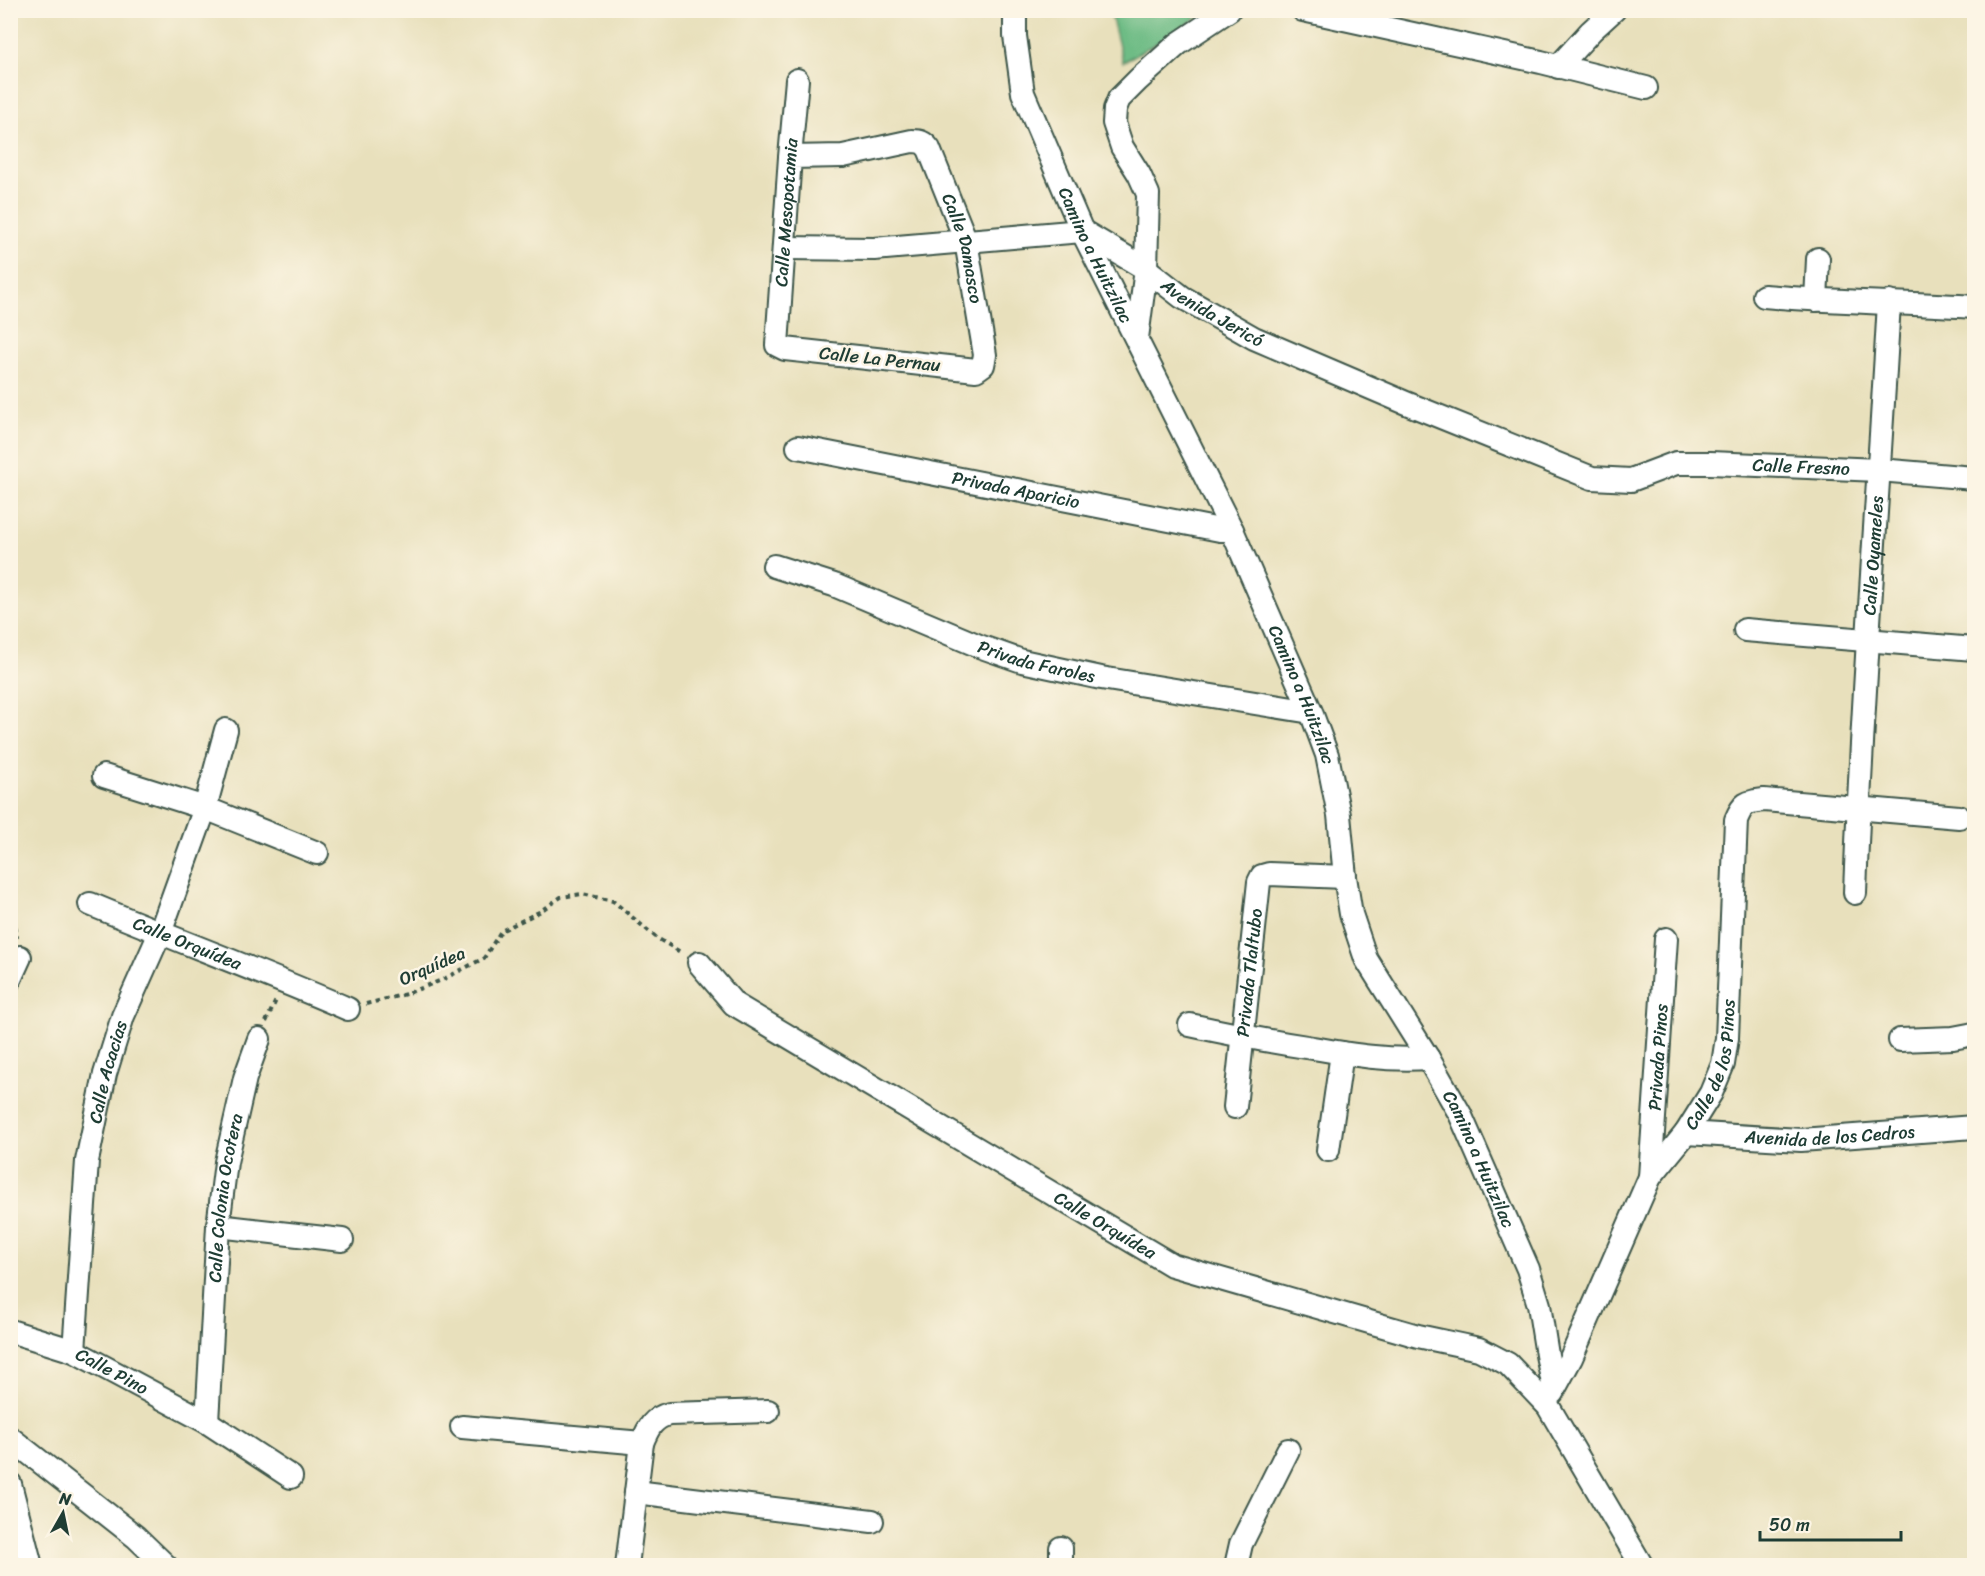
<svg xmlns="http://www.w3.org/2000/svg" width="1985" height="1576" viewBox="0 0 1985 1576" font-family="Sriracha,sans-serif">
<rect width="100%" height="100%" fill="#fcf5e5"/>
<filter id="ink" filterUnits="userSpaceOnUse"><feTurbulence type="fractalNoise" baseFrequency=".0167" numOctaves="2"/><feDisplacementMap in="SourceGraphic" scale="12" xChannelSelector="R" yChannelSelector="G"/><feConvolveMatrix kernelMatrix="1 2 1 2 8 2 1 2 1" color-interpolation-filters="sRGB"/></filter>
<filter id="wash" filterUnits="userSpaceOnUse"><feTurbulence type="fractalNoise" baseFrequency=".008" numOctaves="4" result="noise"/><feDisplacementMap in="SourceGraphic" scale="24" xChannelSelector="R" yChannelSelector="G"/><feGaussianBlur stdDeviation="1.35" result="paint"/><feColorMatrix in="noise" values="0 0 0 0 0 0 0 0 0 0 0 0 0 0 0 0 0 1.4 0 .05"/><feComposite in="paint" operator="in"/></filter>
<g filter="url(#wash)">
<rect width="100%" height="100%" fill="#e8e0bc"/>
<polygon fill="#6ebc85" stroke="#467c5c" stroke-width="1.5" points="1110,11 1206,11 1179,30 1123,62"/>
</g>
<g filter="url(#ink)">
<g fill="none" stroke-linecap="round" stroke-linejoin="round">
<defs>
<g id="minor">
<path id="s1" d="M 1015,10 L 1015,36 L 1023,93 L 1082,231 L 1232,530 L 1311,712 L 1327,755 L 1339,815 L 1345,877 L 1351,914 L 1366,959 L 1428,1058 L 1460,1114 L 1528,1269 L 1539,1305 L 1547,1355 L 1554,1388"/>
<polyline points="1303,10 1541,62 1646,88"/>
<polyline points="1558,67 1591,31 1614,10"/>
<path id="s2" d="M 790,157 L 843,156 L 912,141 C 920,141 924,142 929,149 L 966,241 L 985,355 L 983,365 L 976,370 L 785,349 L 777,345 L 790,157 L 797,80"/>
<path id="s3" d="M 784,248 L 874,249 L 1082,231 L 1146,269 L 1182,297 L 1254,338 L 1406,403 L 1592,478 L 1631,480 L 1676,463 L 1710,463 L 1879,470 L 1974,478"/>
<path d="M 1764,296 C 1834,302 1904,303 1974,307"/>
<polyline points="1816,300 1818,259"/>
<polyline points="1137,338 1146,269 1148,194 1139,174 1122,147 1114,123 1115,109 1119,99 1138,80 1178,44 1229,10"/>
<path id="s4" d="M 798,447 L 1220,530 L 1232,530"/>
<path id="s5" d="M 774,566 L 834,585 L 979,646 L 1022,661 L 1101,678 L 1311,712"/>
<polyline points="1745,630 1974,649"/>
<polyline points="104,776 205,808 317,853"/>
<path id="s6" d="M 1855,893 C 1862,696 1878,499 1889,302"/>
<path id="s7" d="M 90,904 C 176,940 263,972 348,1009"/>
<path id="s8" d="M 699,963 L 734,1004 L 1172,1265 L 1418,1336 L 1479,1349 L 1508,1364 L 1548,1406 L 1642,1566"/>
<polyline points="10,979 20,957"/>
<path d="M 1190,1025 C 1231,1034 1272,1042 1313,1048 C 1353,1055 1388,1061 1428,1058"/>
<polyline points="1900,1040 1953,1038 1974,1034"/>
<path id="s9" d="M 1235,1107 L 1259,882 L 1262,876 L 1269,874 L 1345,877"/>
<path id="s10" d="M 1686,1133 L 1801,1140 L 1974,1127"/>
<polyline points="1328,1150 1342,1053"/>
<path id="s11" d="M 1650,1177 L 1666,939"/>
<polyline points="218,1226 342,1240"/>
<path id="s12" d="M 10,1331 L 74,1351 L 207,1422 L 291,1477"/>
<path id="s13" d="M 74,1351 L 87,1161 L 105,1074 L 123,1016 L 160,933 L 205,808 L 226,730"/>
<path id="s14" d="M 1552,1393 L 1571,1358 L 1650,1177 L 1686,1133 L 1711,1093 L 1723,1064 L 1727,1038 L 1736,820 C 1743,803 1746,802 1764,800 L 1959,817"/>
<path id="s15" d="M 207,1422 L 218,1226 L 226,1162 L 245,1078 L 259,1039"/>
<polyline points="462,1427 642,1443"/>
<polyline points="10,1438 136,1537 166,1566"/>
<polyline points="10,1484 31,1566"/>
<polyline points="636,1492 872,1521"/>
<path d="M 627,1566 L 642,1443 C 648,1428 653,1418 669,1414 L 768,1411"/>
<polyline points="1061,1566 1061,1548"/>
<polyline points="1236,1566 1241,1544 1288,1450"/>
</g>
</defs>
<use href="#minor" stroke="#3d5548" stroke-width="26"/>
<g stroke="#3d5548" stroke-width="4" stroke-dasharray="4.5 4.5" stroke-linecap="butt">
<polyline points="10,882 17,938"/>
<polyline points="366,1004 406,994 442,980 484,958 501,931 539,912 561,897 582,894 613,901 657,938 682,953"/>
<polyline points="266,1022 277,998"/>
</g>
<use href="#minor" stroke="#fff" stroke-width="22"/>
</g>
</g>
<g text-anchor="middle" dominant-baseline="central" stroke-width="5" stroke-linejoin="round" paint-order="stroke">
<g font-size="18" fill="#1f3d34" stroke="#fcf5e5">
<text stroke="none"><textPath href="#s2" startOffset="711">Calle Mesopotamia</textPath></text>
<text stroke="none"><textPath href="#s2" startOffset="249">Calle Damasco</textPath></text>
<text stroke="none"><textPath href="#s1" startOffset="261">Camino a Huitzilac</textPath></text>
<text stroke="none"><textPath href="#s3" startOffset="453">Avenida Jericó</textPath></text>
<text transform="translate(880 359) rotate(6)">Calle La Pernau</text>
<text stroke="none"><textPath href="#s3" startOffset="1080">Calle Fresno</textPath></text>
<text stroke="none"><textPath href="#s4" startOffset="222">Privada Aparicio</textPath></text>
<text stroke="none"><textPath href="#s6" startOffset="338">Calle Oyameles</textPath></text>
<text stroke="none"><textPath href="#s5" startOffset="280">Privada Faroles</textPath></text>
<text stroke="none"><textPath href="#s1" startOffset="747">Camino a Huitzilac</textPath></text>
<text stroke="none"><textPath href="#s7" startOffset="105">Calle Orquídea</textPath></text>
<text transform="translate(432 966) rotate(-24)">Orquídea</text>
<text stroke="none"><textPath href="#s9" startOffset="135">Privada Tlaltubo</textPath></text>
<text stroke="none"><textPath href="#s11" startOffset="120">Privada Pinos</textPath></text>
<text stroke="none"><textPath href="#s14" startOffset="369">Calle de los Pinos</textPath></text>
<text stroke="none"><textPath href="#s13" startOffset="282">Calle Acacias</textPath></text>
<text stroke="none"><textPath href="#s10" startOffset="144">Avenida de los Cedros</textPath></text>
<text stroke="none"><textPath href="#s1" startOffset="1251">Camino a Huitzilac</textPath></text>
<text stroke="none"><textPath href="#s15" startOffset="225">Calle Colonia Ocotera</textPath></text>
<text stroke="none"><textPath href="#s8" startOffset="486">Calle Orquídea</textPath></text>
<text stroke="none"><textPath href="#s12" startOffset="110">Calle Pino</textPath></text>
</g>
</g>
<rect width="1985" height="1576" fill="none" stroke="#fcf5e5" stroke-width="36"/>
<g transform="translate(63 1513) rotate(9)" stroke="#fcf5e5" stroke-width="4.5" paint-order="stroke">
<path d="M0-4.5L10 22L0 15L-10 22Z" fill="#1f3d34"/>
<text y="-9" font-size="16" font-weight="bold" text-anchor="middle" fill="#1f3d34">N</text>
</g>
<path d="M1760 1531v9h141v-9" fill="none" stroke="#1f3d34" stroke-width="3"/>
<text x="1769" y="1531" font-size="18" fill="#1f3d34" stroke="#fcf5e5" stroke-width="4.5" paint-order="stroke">50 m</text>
</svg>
